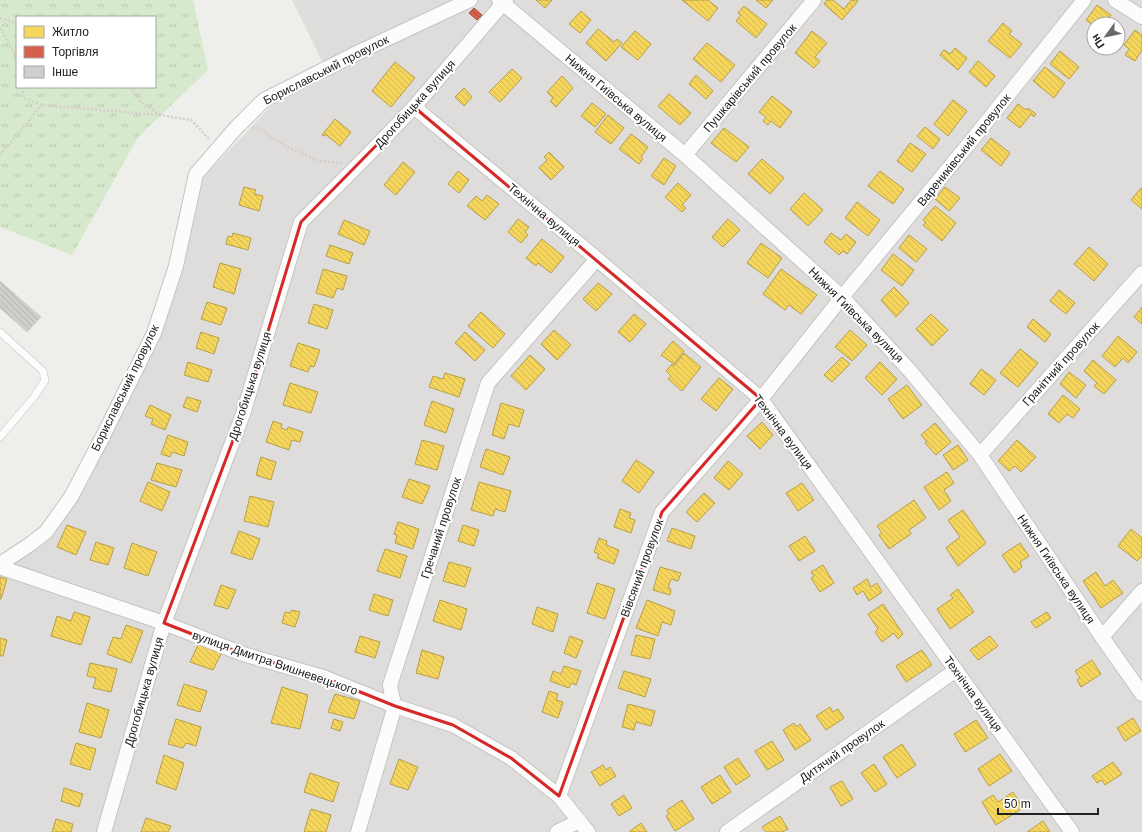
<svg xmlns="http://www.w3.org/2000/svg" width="1142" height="832" viewBox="0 0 1142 832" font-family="Arial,sans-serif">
<defs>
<pattern id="grass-tufts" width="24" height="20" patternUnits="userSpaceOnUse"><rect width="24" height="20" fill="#d7e9cc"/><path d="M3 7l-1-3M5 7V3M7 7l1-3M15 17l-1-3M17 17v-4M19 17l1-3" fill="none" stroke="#b8c8af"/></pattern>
<pattern id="homes-back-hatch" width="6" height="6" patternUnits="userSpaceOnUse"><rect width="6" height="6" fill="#f6d55c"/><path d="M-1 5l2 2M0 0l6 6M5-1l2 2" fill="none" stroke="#d3b750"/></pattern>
<pattern id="shops-back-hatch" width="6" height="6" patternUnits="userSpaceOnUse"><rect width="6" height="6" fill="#d6604d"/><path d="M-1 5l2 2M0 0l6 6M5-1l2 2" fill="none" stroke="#ad4f40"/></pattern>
<pattern id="building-back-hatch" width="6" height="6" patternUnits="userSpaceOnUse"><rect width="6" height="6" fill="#cfcecb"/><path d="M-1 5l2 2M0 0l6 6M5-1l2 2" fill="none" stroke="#b1b1ae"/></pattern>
</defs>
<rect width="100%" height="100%" fill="#eeeeea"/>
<path fill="#dedddb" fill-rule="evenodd" d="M 292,0 L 1142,0 L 1142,832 L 0,832 L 0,569 L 12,565 L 43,543 L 119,418 L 183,269 L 203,178 L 273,104 L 330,77 ZM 1094,24 L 1118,24 L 1118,48 L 1094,48 Z"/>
<path fill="url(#grass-tufts)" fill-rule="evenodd" d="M 0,0 L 193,0 L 208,70 L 138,137 L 72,255 L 0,227 ZM 17,17 L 155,17 L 155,87 L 17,87 Z"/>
<g fill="url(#homes-back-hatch)" stroke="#b69f4a">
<polygon points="536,0 552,0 545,8"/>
<polygon points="682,0 708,0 718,8 708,21"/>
<polygon points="756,0 773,0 766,8"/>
<polygon points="827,0 833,0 844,9 851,0 856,0 858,1 842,20 824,4"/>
<polygon points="1097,5 1111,15 1105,24 1094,24 1094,26 1086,20"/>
<polygon points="744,6 767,24 756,38 736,21 741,15 738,13"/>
<polygon points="581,11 591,20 580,33 569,24"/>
<polygon points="1003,23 1012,31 1009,34 1022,44 1010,58 988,41"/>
<polygon points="598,29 614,42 617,39 622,43 606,61 586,43"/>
<polygon points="1135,30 1142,35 1142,50 1135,61 1125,55 1129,49 1124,45"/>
<polygon points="635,31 651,44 638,60 621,47"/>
<polygon points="812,31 827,43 815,57 820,61 814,68 795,53"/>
<polygon points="707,43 735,65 721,82 693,59"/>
<polygon points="955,48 967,58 958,70 940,55 944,50 950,54"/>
<polygon points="1060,51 1079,67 1069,79 1050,64"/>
<polygon points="978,61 995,76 986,87 969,72"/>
<polygon points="395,62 415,78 391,107 372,91"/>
<polygon points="1045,67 1065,83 1054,98 1033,81"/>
<polygon points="512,69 522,78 500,102 489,92"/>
<polygon points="696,75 713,91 706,99 689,84"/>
<polygon points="562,76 573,88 556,107 550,101 553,98 547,92"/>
<polygon points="464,88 472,97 464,106 455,97"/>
<polygon points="669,94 691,113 680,125 658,106"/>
<polygon points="772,96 792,112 780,128 771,121 768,125 763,121 766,117 759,112"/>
<polygon points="953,100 967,111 948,136 934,124"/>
<polygon points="592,103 606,114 595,127 581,116"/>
<polygon points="1018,104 1026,110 1028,108 1036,114 1034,117 1031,114 1020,128 1007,118"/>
<polygon points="608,115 624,128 611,144 595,132"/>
<polygon points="335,119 351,132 340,146 325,134 324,136 322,135"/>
<polygon points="925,127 940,139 933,149 917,136"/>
<polygon points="724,128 749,147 736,162 711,143"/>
<polygon points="631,134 648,147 641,157 643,159 639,164 619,149"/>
<polygon points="991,138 1010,153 1001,166 981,150"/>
<polygon points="910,143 926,154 912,172 897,161"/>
<polygon points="549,152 564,167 551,180 539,168 547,160 544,157"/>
<polygon points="664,158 676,166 664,185 651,176"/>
<polygon points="762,159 784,178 770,194 748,174"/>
<polygon points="403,162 415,172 396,195 384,185"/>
<polygon points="458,171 469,180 459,193 448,184"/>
<polygon points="880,171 904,189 893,204 868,186"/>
<polygon points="678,183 691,195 682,205 686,208 682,212 665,197"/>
<polygon points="244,187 256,190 254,194 263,196 259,211 239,205"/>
<polygon points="945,187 960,198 949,211 935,199"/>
<polygon points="1141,188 1142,188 1142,209 1131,200"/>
<polygon points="804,193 823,210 808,226 790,209"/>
<polygon points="487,195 499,204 485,220 467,206 476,196 482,201"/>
<polygon points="857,202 880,220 868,236 845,218"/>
<polygon points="935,206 956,223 942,241 923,225 926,222 923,220"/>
<polygon points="518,219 529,227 525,232 528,235 521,243 508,232"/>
<polygon points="728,219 740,230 723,247 712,237"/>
<polygon points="344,220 370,231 364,245 338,234"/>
<polygon points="233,233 251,238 248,250 226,244 228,236 232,237"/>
<polygon points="831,233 841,240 846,234 856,242 847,254 843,251 839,255 824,242"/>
<polygon points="909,235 927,249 916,262 899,248"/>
<polygon points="542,239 564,257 551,273 538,263 536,266 526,258"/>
<polygon points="761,243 782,258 768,278 747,263"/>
<polygon points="330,245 353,253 349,264 326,256"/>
<polygon points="1089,247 1108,264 1094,281 1074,264"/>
<polygon points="893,254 914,270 902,286 881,270"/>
<polygon points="220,263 241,269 234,294 213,287"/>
<polygon points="323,269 347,276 343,290 337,288 333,298 316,293"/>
<polygon points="781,269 817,295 801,314 789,305 785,310 763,294"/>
<polygon points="598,283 612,294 596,311 583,299"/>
<polygon points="894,287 909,303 896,317 881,300"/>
<polygon points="1059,290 1075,303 1066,314 1050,301"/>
<polygon points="207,302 227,308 221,325 201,319"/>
<polygon points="314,304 333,310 327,329 308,323"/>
<polygon points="1142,307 1142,324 1134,317"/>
<polygon points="481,312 505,334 493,348 468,326"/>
<polygon points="634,314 646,324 630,342 618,332"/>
<polygon points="931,314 948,330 932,346 916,329"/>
<polygon points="1033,319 1051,334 1045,342 1027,327"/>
<polygon points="554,330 571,345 557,360 541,344"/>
<polygon points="850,330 867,345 852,361 835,347"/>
<polygon points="201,332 219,338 214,354 196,348"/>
<polygon points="465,332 485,350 475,361 455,343"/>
<polygon points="1118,336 1137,352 1128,363 1123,358 1115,367 1102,356"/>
<polygon points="673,341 684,351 674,364 661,355"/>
<polygon points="298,343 320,350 314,367 310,366 308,372 290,366"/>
<polygon points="1020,349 1038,363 1018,387 1000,373"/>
<polygon points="684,353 701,367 682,391 668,379 671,376 666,371 672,364 674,366"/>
<polygon points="530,355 545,369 526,390 511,376"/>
<polygon points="842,357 850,364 832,382 824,375"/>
<polygon points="1093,360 1116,380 1104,394 1094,386 1097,383 1084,371"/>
<polygon points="188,362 212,370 208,382 184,375"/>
<polygon points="880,362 897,379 882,395 865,378"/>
<polygon points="981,369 996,380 984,395 970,384"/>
<polygon points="1069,372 1086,385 1076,398 1060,384"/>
<polygon points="445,373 465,379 459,397 429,387 433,376 443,379"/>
<polygon points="719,378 733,389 716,411 701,399"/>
<polygon points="290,383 318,392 311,413 283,405"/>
<polygon points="907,385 922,405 903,419 888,399"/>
<polygon points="1063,395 1080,409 1073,418 1067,414 1059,423 1048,414"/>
<polygon points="187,397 201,401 197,412 183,407"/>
<polygon points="432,401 454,409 446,433 424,425"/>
<polygon points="501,403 524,410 519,427 509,424 504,439 492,435"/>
<polygon points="150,405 171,415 165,430 151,424 153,419 145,416"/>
<polygon points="273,421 282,424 281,428 287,430 288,427 303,432 300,442 292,440 289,450 266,442"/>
<polygon points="762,422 773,435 760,449 747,436"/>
<polygon points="935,423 951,442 936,455 925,443 927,442 921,435"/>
<polygon points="168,435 188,442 184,456 172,452 170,457 161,454"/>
<polygon points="422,440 444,446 437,470 415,464"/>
<polygon points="1017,440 1036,457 1021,472 1015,466 1009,471 998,461"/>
<polygon points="958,445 968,460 953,470 943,455"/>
<polygon points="486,449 510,457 503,475 480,467"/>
<polygon points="261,457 276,462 271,480 256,475"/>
<polygon points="636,460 654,472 639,493 622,481"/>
<polygon points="728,461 743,474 729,490 714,478"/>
<polygon points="157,463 182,470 176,487 151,480"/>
<polygon points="947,472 954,483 944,490 951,501 939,510 924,487"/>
<polygon points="409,479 430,486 422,504 402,497"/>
<polygon points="148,482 170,492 162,511 140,501"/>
<polygon points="479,482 511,491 505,512 495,509 493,516 471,510"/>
<polygon points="802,483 814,500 798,511 786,493"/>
<polygon points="704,493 715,503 697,522 686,512"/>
<polygon points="250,496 274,502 268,527 244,521"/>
<polygon points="914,500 926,518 909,530 911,534 889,549 879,535 882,533 877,526"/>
<polygon points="620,509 631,513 629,518 635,520 631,533 614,527"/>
<polygon points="963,510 986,543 958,566 946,548 960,537 948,520"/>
<polygon points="398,522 419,529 413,549 395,543 397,535 394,534"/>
<polygon points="67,525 86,532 76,555 57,547"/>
<polygon points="463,525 479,530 474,546 458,541"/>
<polygon points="672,528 695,536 691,549 667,541"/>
<polygon points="1131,529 1142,538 1142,556 1137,561 1118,546"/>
<polygon points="239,531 260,539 252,560 231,553"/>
<polygon points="805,536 815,551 799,561 789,546"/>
<polygon points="599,538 607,541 606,545 619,550 614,564 597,558 599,554 594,552"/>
<polygon points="96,542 114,548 108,565 90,560"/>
<polygon points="132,543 157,552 148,576 124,568"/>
<polygon points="1020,543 1029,556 1020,562 1022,567 1014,573 1002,555"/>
<polygon points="385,549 407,556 400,578 377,571"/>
<polygon points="449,562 471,568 465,587 443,581"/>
<polygon points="823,565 834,583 820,592 811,578 814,576 811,572"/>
<polygon points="660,567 681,573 678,581 671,579 668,588 671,589 670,595 653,590"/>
<polygon points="1096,572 1105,586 1113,580 1123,593 1101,608 1083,581"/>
<polygon points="0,577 7,579 1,599 0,599"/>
<polygon points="867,579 871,587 877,583 882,592 869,601 863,591 857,595 853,588"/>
<polygon points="597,583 615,589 605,619 587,613"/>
<polygon points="221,585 236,590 228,609 214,605"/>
<polygon points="958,589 974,612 950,629 937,609 953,598 950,595"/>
<polygon points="374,594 393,600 388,616 369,610"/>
<polygon points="440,600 467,609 461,630 433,621"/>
<polygon points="647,600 675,611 671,625 662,622 658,636 636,628"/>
<polygon points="883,604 903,634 898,639 894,633 882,642 875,632 878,629 868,614"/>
<polygon points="537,607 558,614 553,632 532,624"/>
<polygon points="292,610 300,612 295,627 282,623 285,612 290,613"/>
<polygon points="74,612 90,617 81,645 51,636 57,616 71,621"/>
<polygon points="1047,612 1051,618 1036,628 1031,622"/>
<polygon points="126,625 143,631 131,663 107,654 113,637 121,639"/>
<polygon points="636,635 655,639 650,659 631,655"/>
<polygon points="360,636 380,642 375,658 355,652"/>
<polygon points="570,636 583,641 576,658 564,653"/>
<polygon points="990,636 998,646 978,660 970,650"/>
<polygon points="0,638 7,640 3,656 0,656"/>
<polygon points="199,643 222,652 213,670 190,662"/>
<polygon points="422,650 444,657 438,679 416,673"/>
<polygon points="922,650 932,665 906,682 896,666"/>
<polygon points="1092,660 1101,674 1081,687 1077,680 1080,678 1075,671"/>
<polygon points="90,663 117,669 111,692 93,688 96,678 87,676"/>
<polygon points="564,666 581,671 576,685 571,683 569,688 550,681 553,671 561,674"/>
<polygon points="624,671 651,679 645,697 618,688"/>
<polygon points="184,684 207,691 200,712 177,705"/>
<polygon points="282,687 308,695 300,729 271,723"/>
<polygon points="549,691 558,694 556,700 563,702 558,718 542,712"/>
<polygon points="335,694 360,701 354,719 328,712"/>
<polygon points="87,703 109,710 101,738 79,732"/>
<polygon points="628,704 655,711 651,726 636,722 634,730 622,727"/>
<polygon points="830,707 833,712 838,709 844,718 826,730 816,716"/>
<polygon points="1133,718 1141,731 1125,741 1117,728"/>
<polygon points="176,719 201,727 196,746 186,743 183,748 168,744"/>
<polygon points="334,719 343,722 340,731 331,728"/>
<polygon points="976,720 988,738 965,752 954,734"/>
<polygon points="794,723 796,727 800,724 811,740 795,750 783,730"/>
<polygon points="772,741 784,760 767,770 755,751"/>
<polygon points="76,743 96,749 90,770 70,764"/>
<polygon points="902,744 916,765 897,778 883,757"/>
<polygon points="1000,754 1012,771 989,786 978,769"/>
<polygon points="164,755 184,763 176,790 156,783"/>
<polygon points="738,758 750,776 736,785 724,767"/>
<polygon points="399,759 418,767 408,790 390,784"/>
<polygon points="1113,762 1122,774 1105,785 1102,780 1097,783 1092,776"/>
<polygon points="874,764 887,784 875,792 861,773"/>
<polygon points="603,765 606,770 610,767 616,776 600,786 591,772"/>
<polygon points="310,773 339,783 333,802 304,792"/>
<polygon points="720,775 731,792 712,804 701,787"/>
<polygon points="842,781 853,799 841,806 830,787"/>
<polygon points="64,788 83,794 79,807 61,801"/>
<polygon points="1013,792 1023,808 996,825 982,802 993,795 998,802"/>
<polygon points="624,795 632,808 619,816 611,804"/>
<polygon points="682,800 694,819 675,831 666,816 669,814 667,810"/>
<polygon points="311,809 331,815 326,832 304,832"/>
<polygon points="780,816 788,829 782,832 766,832 762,827"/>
<polygon points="146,818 171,826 168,832 141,832"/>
<polygon points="56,819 73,824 71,832 52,832"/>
<polygon points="1043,821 1050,832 1027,832"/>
<polygon points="641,823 647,832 630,832 630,831"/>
</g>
<polygon fill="url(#shops-back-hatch)" stroke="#a04d40" points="474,8 482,15 477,20 469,13"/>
<polygon fill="url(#building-back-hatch)" stroke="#d1d0cb" points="0,281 41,317 27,332 0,308"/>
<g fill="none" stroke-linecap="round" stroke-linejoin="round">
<defs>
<polyline id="service" points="0,332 43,371 45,380 34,397 0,437"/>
<g id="minor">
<polyline points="499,0 685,155 842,297 911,372 980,455 1102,637 1142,694"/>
<polyline points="1115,0 1142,17"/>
<polyline points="414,107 597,259 761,399 1072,832"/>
<polyline points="685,155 814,0"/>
<polyline points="980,455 1142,273"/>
<polyline points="0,564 29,545 46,532 71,497 102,438 154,333 176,266 196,174 236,128 264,100 361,51 470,0"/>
<polyline points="0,567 164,623 243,654 323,677 395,706 453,725 511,758 559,796 588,832"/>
<polyline points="1102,637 1142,591"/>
<polyline points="559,796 662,512 761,399 842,297 972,140 1084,0"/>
<polyline points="104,832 164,623 243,414 301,222 368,155 414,107 506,0"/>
<polyline points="358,832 395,706 392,696 390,685 488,383 597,259"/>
<polyline points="557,832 579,821"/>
<polyline points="727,832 956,670"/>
</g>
</defs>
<use href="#service" stroke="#c4c4c2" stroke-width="8"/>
<use href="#minor" stroke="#c4c4c2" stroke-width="16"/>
<g stroke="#d6cdca" stroke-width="2.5" stroke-dasharray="2 2" stroke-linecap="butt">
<polyline points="0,18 17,23"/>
<polyline points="0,28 14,53 17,67"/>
<polyline points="22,87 24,98 42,105 160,115 191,120 208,138 210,138"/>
<polyline points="130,87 142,103 160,115"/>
<polyline points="253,128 259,128 284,145 318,161 342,163"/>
<polyline points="0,155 42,105"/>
</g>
<use href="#service" stroke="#fcfcfc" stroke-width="7"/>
<use href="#minor" stroke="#fcfcfc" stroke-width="14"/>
</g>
<path fill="none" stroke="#d62828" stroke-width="3" stroke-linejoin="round" d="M 414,107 L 761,399 L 662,512 L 559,796 L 511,758 L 453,725 L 395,706 L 323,677 L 243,654 L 164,623 L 243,414 L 301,222 Z"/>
<g text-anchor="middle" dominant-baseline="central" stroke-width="4" stroke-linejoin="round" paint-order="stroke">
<g font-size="12" fill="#212121" stroke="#fff">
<text transform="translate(326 70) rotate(-27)">Бориславський провулок</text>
<text transform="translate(750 78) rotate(-50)">Пушкарівський провулок</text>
<text transform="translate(616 98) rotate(40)">Нижня Гиївська вулиця</text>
<text transform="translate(415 104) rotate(-48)">Дрогобицька вулиця</text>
<text transform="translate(964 150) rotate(-51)">Варениківський провулок</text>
<text transform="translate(544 215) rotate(40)">Технічна вулиця</text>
<text transform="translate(856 315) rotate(45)">Нижня Гиївська вулиця</text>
<text transform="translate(1061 364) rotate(-48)">Гранітний провулок</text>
<text transform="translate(250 386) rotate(-72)">Дрогобицька вулиця</text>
<text transform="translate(125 388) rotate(-64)">Бориславський провулок</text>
<text transform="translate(783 432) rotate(53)">Технічна вулиця</text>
<text transform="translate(441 528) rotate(-72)">Гречаний провулок</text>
<text transform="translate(642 568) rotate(-70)">Вівсяний провулок</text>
<text transform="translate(1056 569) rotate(56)">Нижня Гиївська вулиця</text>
<text transform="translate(275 663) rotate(19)">вулиця Дмитра Вишневецького</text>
<text transform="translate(144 692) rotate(-74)">Дрогобицька вулиця</text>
<text transform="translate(973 694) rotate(54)">Технічна вулиця</text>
<text transform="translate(842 751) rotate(-35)">Дитячий провулок</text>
</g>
</g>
<rect x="16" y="16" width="140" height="72" fill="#ffffff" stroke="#a6a6a6"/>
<rect x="24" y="26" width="20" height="12" fill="#f6d55c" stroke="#a6a6a6"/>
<text x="52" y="36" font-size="12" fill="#212121">Житло</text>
<rect x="24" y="46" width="20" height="12" fill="#d6604d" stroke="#a6a6a6"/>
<text x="52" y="56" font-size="12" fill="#212121">Торгівля</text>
<rect x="24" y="66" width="20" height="12" fill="#cfcecb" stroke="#a6a6a6"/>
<text x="52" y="76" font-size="12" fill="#212121">Інше</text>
<g transform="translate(1106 36) rotate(237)"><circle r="19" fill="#ffffff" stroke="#a6a6a6"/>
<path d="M0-3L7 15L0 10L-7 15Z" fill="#696967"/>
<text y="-6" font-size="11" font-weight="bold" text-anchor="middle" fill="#212121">Пн</text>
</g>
<path d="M998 808v6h100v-6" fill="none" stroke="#212121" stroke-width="2"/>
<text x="1004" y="808" font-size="12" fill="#212121" stroke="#ffffff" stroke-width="3" paint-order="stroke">50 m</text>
</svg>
